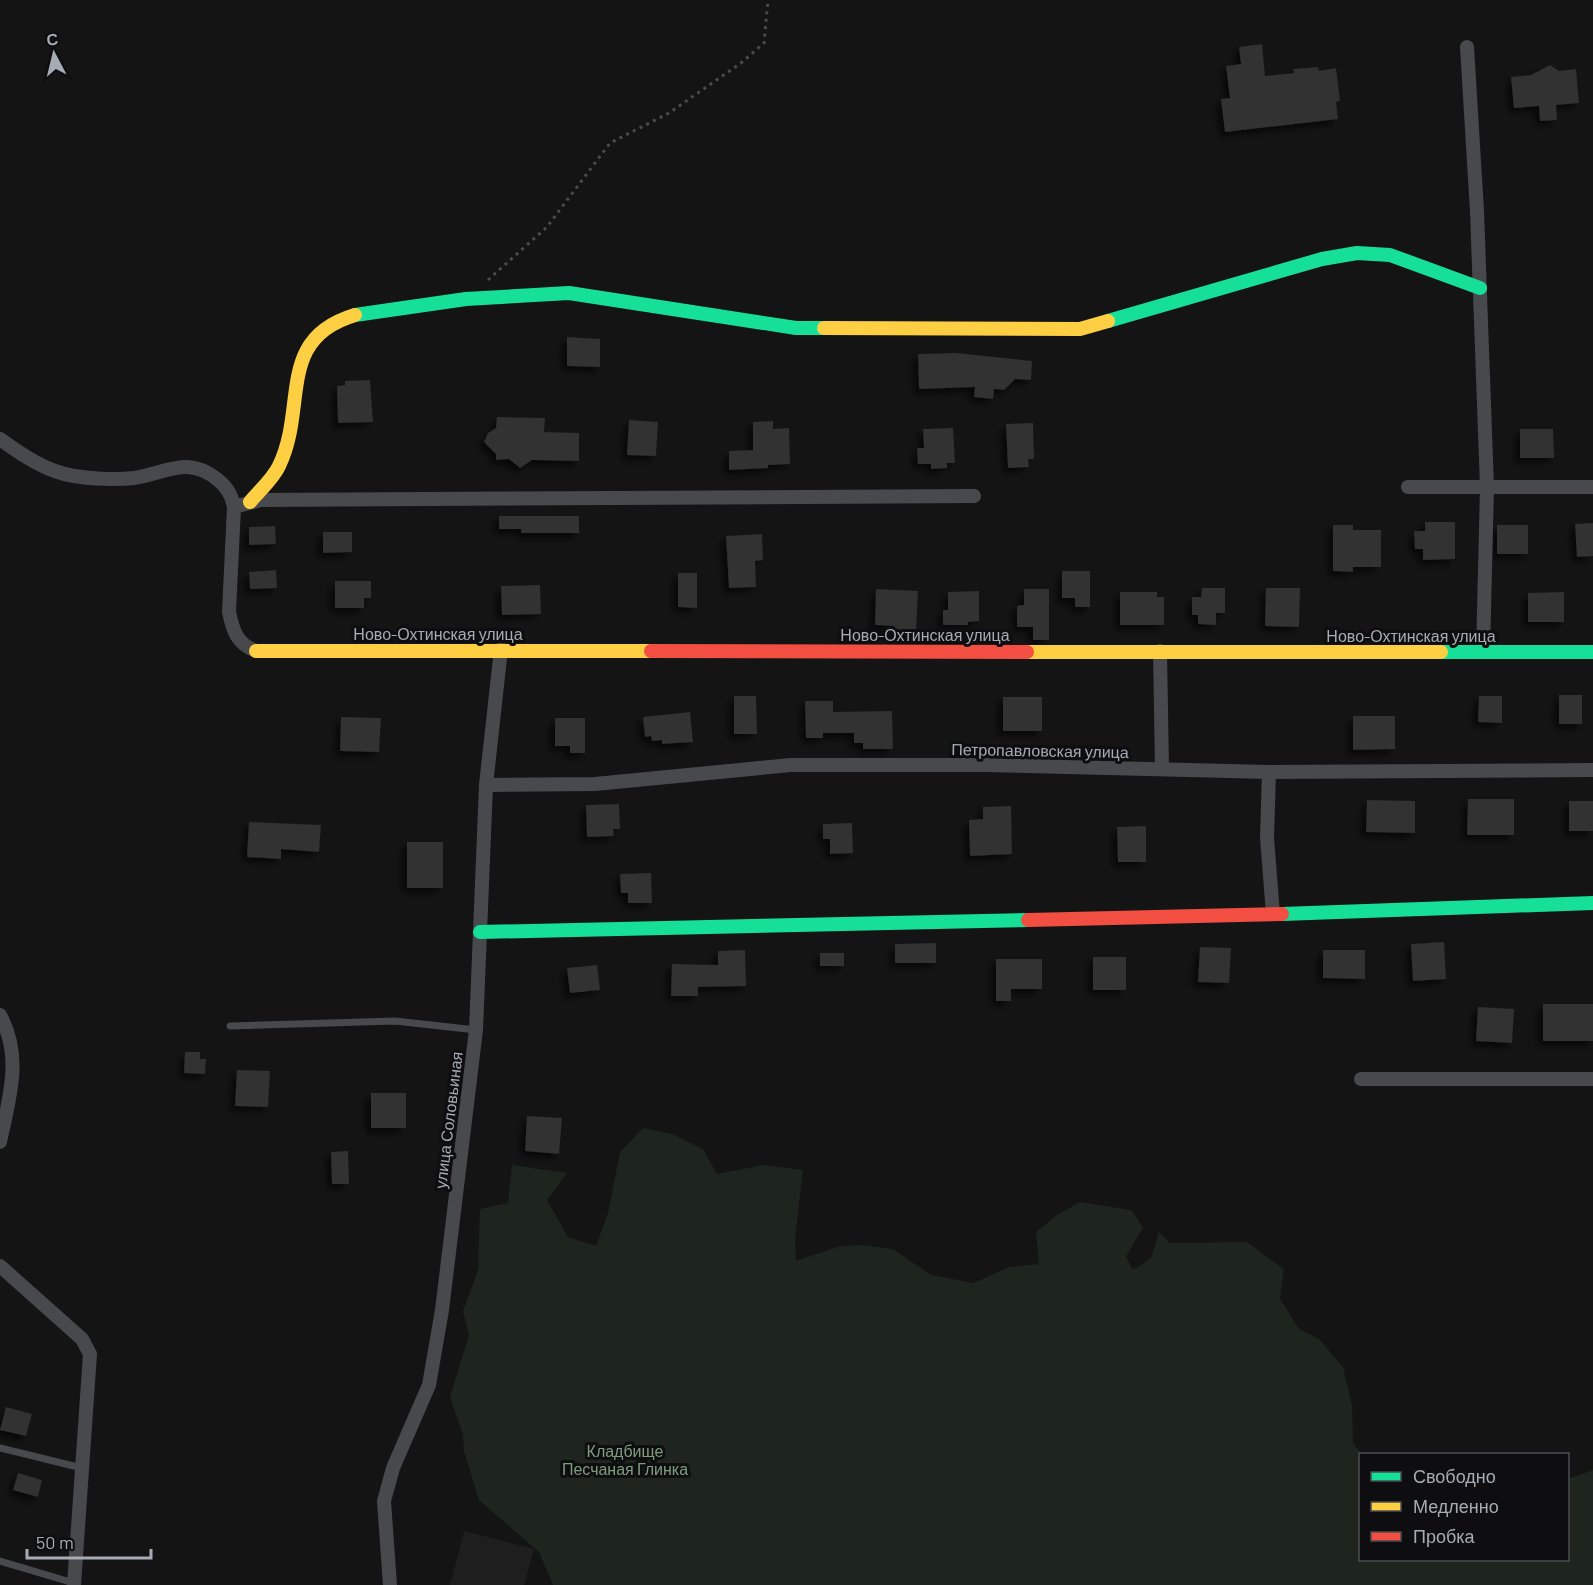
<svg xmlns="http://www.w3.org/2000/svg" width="1593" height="1585" viewBox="0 0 1593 1585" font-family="Barlow,sans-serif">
<defs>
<filter id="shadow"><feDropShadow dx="-5" dy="5" stdDeviation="3" flood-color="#0009"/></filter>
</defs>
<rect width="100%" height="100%" fill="#141414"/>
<polygon fill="#1e1e1f" points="464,1531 534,1549 524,1585 450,1585"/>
<polygon fill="#1e241e" points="643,1128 672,1134 703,1149 717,1174 763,1165 803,1170 795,1239 796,1261 841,1246 861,1245 893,1249 931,1275 974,1283 1009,1267 1039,1264 1036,1232 1057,1215 1080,1202 1131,1210 1143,1227 1126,1257 1133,1270 1151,1258 1159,1232 1170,1243 1247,1242 1284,1269 1280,1299 1299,1329 1319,1339 1343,1367 1352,1406 1353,1443 1362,1454 1360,1560 1568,1560 1568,1479 1593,1470 1593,1585 553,1585 539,1552 479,1500 464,1451 463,1435 450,1397 469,1335 463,1311 478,1271 480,1209 508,1203 512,1165 567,1173 547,1200 568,1237 596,1246 608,1213 620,1152"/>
<g fill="#303031" filter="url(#shadow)">
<polygon points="1262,44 1265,76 1294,73 1293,69 1318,67 1319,71 1336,68 1340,101 1336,102 1338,119 1225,132 1221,99 1230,98 1226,66 1241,64 1239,47"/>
<polygon points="1550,65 1559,71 1576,69 1579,103 1556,105 1557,120 1540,121 1539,106 1514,108 1511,77 1531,75"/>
<polygon points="567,337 600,339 600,367 567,366"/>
<polygon points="957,353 1032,361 1031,380 1015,379 1004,390 994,389 993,399 974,397 975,387 919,389 918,354"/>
<polygon points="370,380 373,422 338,423 337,386 345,385 345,381"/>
<polygon points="497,417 545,418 544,432 579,433 579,461 532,460 520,468 509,459 496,460 496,454 484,442 488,433 496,428"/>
<polygon points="629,420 658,422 656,456 627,455"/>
<polygon points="773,421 773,429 789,428 790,464 768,465 768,468 729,470 729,451 753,450 753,422"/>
<polygon points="1033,423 1034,459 1028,459 1029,467 1008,468 1006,424"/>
<polygon points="953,428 955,463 947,463 947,468 931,469 931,464 918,464 917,448 924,448 923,429"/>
<polygon points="1520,429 1553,429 1554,458 1520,458"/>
<polygon points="499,516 579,516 579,533 521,533 521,529 499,529"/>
<polygon points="1425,522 1455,522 1455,559 1423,560 1423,549 1415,549 1414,531 1425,531"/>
<polygon points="1593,523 1593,556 1577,557 1575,524"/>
<polygon points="1333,525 1353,525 1353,530 1381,530 1381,567 1353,567 1353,572 1333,571"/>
<rect x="1497" y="525" width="31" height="29"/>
<polygon points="275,526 276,544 249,545 249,527"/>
<polygon points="323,532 352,532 352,552 323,553"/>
<polygon points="762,534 763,560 755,561 756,587 729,588 726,536"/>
<polygon points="276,570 277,588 250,589 249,572"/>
<polygon points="1062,571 1090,571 1090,607 1075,607 1075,598 1062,598"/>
<polygon points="678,573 697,573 697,608 678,607"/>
<polygon points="335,581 371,581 371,598 364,598 364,608 335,608"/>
<polygon points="540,585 541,614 502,615 501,586"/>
<polygon points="1202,588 1225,588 1225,613 1216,613 1216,625 1198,624 1198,615 1192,615 1192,597 1201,597"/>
<polygon points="1266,588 1300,588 1299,627 1265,626"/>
<polygon points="876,589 918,591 916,632 893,631 894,626 875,625"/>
<polygon points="1024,589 1049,589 1049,640 1033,640 1033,627 1017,627 1017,606 1024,605"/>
<polygon points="979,591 979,621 968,622 968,625 943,625 943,610 948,610 948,592"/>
<polygon points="1120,592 1157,592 1157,597 1164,597 1164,625 1120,625"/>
<polygon points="1564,592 1564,622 1528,622 1528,593"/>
<rect x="1559" y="695" width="23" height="29"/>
<polygon points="734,696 756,696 757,734 734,734"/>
<polygon points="1479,696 1502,696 1502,723 1478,722"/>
<rect x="1003" y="697" width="39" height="34"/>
<polygon points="805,701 833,701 833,712 892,711 893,749 863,749 863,743 854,743 854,733 823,733 823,738 806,738"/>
<polygon points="690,712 693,742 662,744 662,740 652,741 651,736 645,737 643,717"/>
<polygon points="1353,716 1395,716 1395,749 1353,750"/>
<polygon points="341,717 381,718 379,752 340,751"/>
<polygon points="555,718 585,718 585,753 570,753 570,746 555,746"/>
<polygon points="1468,799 1514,799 1514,835 1467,835"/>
<polygon points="1367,800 1415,801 1415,833 1366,832"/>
<rect x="1569" y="801" width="24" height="30"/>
<polygon points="619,804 620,829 613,829 614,836 587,837 586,805"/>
<polygon points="1011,806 1012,854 970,856 969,820 983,819 983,807"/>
<polygon points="249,822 321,825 319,852 281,849 281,859 247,857"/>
<polygon points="852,823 853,853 830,854 830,839 823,839 823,824"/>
<polygon points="1146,826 1146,862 1118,862 1117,827"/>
<rect x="407" y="842" width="36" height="46"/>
<polygon points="651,873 652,903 628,903 628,893 621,893 620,874"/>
<polygon points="1444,942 1446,979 1413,981 1411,944"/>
<polygon points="936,943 936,963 895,963 895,944"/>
<polygon points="1200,947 1231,948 1229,983 1198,982"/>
<polygon points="745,950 746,986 698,987 698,996 671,996 672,964 718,965 718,951"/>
<polygon points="1323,950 1365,950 1365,979 1323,978"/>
<rect x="820" y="953" width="24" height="13"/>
<rect x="1093" y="957" width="33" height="33"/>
<polygon points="996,959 1042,959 1042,989 1011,989 1011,1001 996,1001"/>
<polygon points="597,965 600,990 570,993 567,968"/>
<rect x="1543" y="1004" width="50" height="37"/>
<polygon points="1478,1007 1514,1009 1512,1043 1476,1041"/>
<polygon points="185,1052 200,1052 200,1059 206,1059 205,1074 184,1073"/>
<polygon points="237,1070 270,1071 268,1107 235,1106"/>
<rect x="371" y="1093" width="35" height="35"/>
<polygon points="527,1116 562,1118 559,1154 525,1151"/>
<polygon points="348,1151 349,1184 332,1184 331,1152"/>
<polygon points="6,1407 32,1414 26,1436 0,1430"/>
<polygon points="18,1473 42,1480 38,1497 13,1490"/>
</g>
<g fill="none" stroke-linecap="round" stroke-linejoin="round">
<polyline stroke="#4a4b4e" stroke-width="3" stroke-dasharray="3 4.5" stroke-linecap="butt" points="488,280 547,227 610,143 669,113 741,63 764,43 768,0"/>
<g stroke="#48494c" stroke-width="7">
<polyline points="230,1026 395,1021 476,1030"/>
<polyline points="0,1448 82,1468"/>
<polyline points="0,1561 74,1583"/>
</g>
<g stroke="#48494c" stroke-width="14">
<polyline points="1467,47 1477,211 1487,487 1483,652"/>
<path d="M 0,439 C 22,455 47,472 74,476 C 92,479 117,480 134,478 C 167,473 188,455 218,480 C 227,487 232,495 234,507 L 229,612 C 233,631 237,644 256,651"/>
<polyline points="1408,487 1593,487"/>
<polyline points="234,507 261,500 974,496"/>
<polyline points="1160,651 1162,768"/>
<polyline points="1269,772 1267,838 1273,914"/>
<polyline points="486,785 595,784 791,765 987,765 1269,772 1593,770"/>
<path d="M 0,1015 C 23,1057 9,1099 0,1142"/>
<polyline points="1361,1079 1593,1079"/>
<polyline points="0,1266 82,1339 90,1354 74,1585"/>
<polyline points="390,1585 384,1501 393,1468 429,1385 442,1310 476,1030 486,785 501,649"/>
</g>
<g stroke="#16e098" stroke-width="14">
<polyline points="355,315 466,299 569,293 796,328 824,328"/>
<polyline points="1108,321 1322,259 1357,253 1390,255 1480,288"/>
<polyline points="1441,652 1593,652"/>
<polyline points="1282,914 1593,903"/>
<polyline points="480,932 1028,920"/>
</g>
<g stroke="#ffcf43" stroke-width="14">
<polyline points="824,328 1080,329 1108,321"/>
<path d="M 250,502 C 259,491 273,479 279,466 C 308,406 275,339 355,315"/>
<polyline points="256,651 651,651"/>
<polyline points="1027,652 1441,652"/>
</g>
<g stroke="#f24e42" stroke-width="14">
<polyline points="651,651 1027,652"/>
<polyline points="1028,920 1282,914"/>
</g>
</g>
<g text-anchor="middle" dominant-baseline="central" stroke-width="6" stroke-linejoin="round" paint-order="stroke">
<g font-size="16" fill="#a6abb4" stroke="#0e0e10">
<text x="438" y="633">Ново-Охтинская улица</text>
<text x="925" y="634">Ново-Охтинская улица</text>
<text x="1411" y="635">Ново-Охтинская улица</text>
<text transform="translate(1040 750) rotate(1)">Петропавловская улица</text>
<text transform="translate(448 1120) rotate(-83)">улица Соловьиная</text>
</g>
<g font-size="16" fill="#7f9d7e" stroke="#0e0e10">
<text x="625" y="1450">Кладбище<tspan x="625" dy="18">Песчаная Глинка</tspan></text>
</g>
</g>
<rect x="1359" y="1453" width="210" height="108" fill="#0e0e10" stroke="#4b4d52" stroke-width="1.5"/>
<rect x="1371" y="1472" width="30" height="9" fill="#16e098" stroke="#4b4d52" stroke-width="1.5"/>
<text x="1413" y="1483" font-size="18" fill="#a6abb4">Свободно</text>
<rect x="1371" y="1502" width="30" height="9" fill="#ffcf43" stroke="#4b4d52" stroke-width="1.5"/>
<text x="1413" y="1513" font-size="18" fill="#a6abb4">Медленно</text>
<rect x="1371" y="1532" width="30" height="9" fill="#f24e42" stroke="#4b4d52" stroke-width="1.5"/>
<text x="1413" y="1543" font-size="18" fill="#a6abb4">Пробка</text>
<g transform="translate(54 54) rotate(353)" stroke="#0e0e10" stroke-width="4.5" paint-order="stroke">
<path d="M0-4.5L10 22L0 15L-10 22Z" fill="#a6abb4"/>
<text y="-9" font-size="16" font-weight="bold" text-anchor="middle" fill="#a6abb4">С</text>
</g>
<path d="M27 1549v9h124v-9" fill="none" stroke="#a6abb4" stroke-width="3"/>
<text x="36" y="1549" font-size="18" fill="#a6abb4" stroke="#0e0e10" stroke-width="4.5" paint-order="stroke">50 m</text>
</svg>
